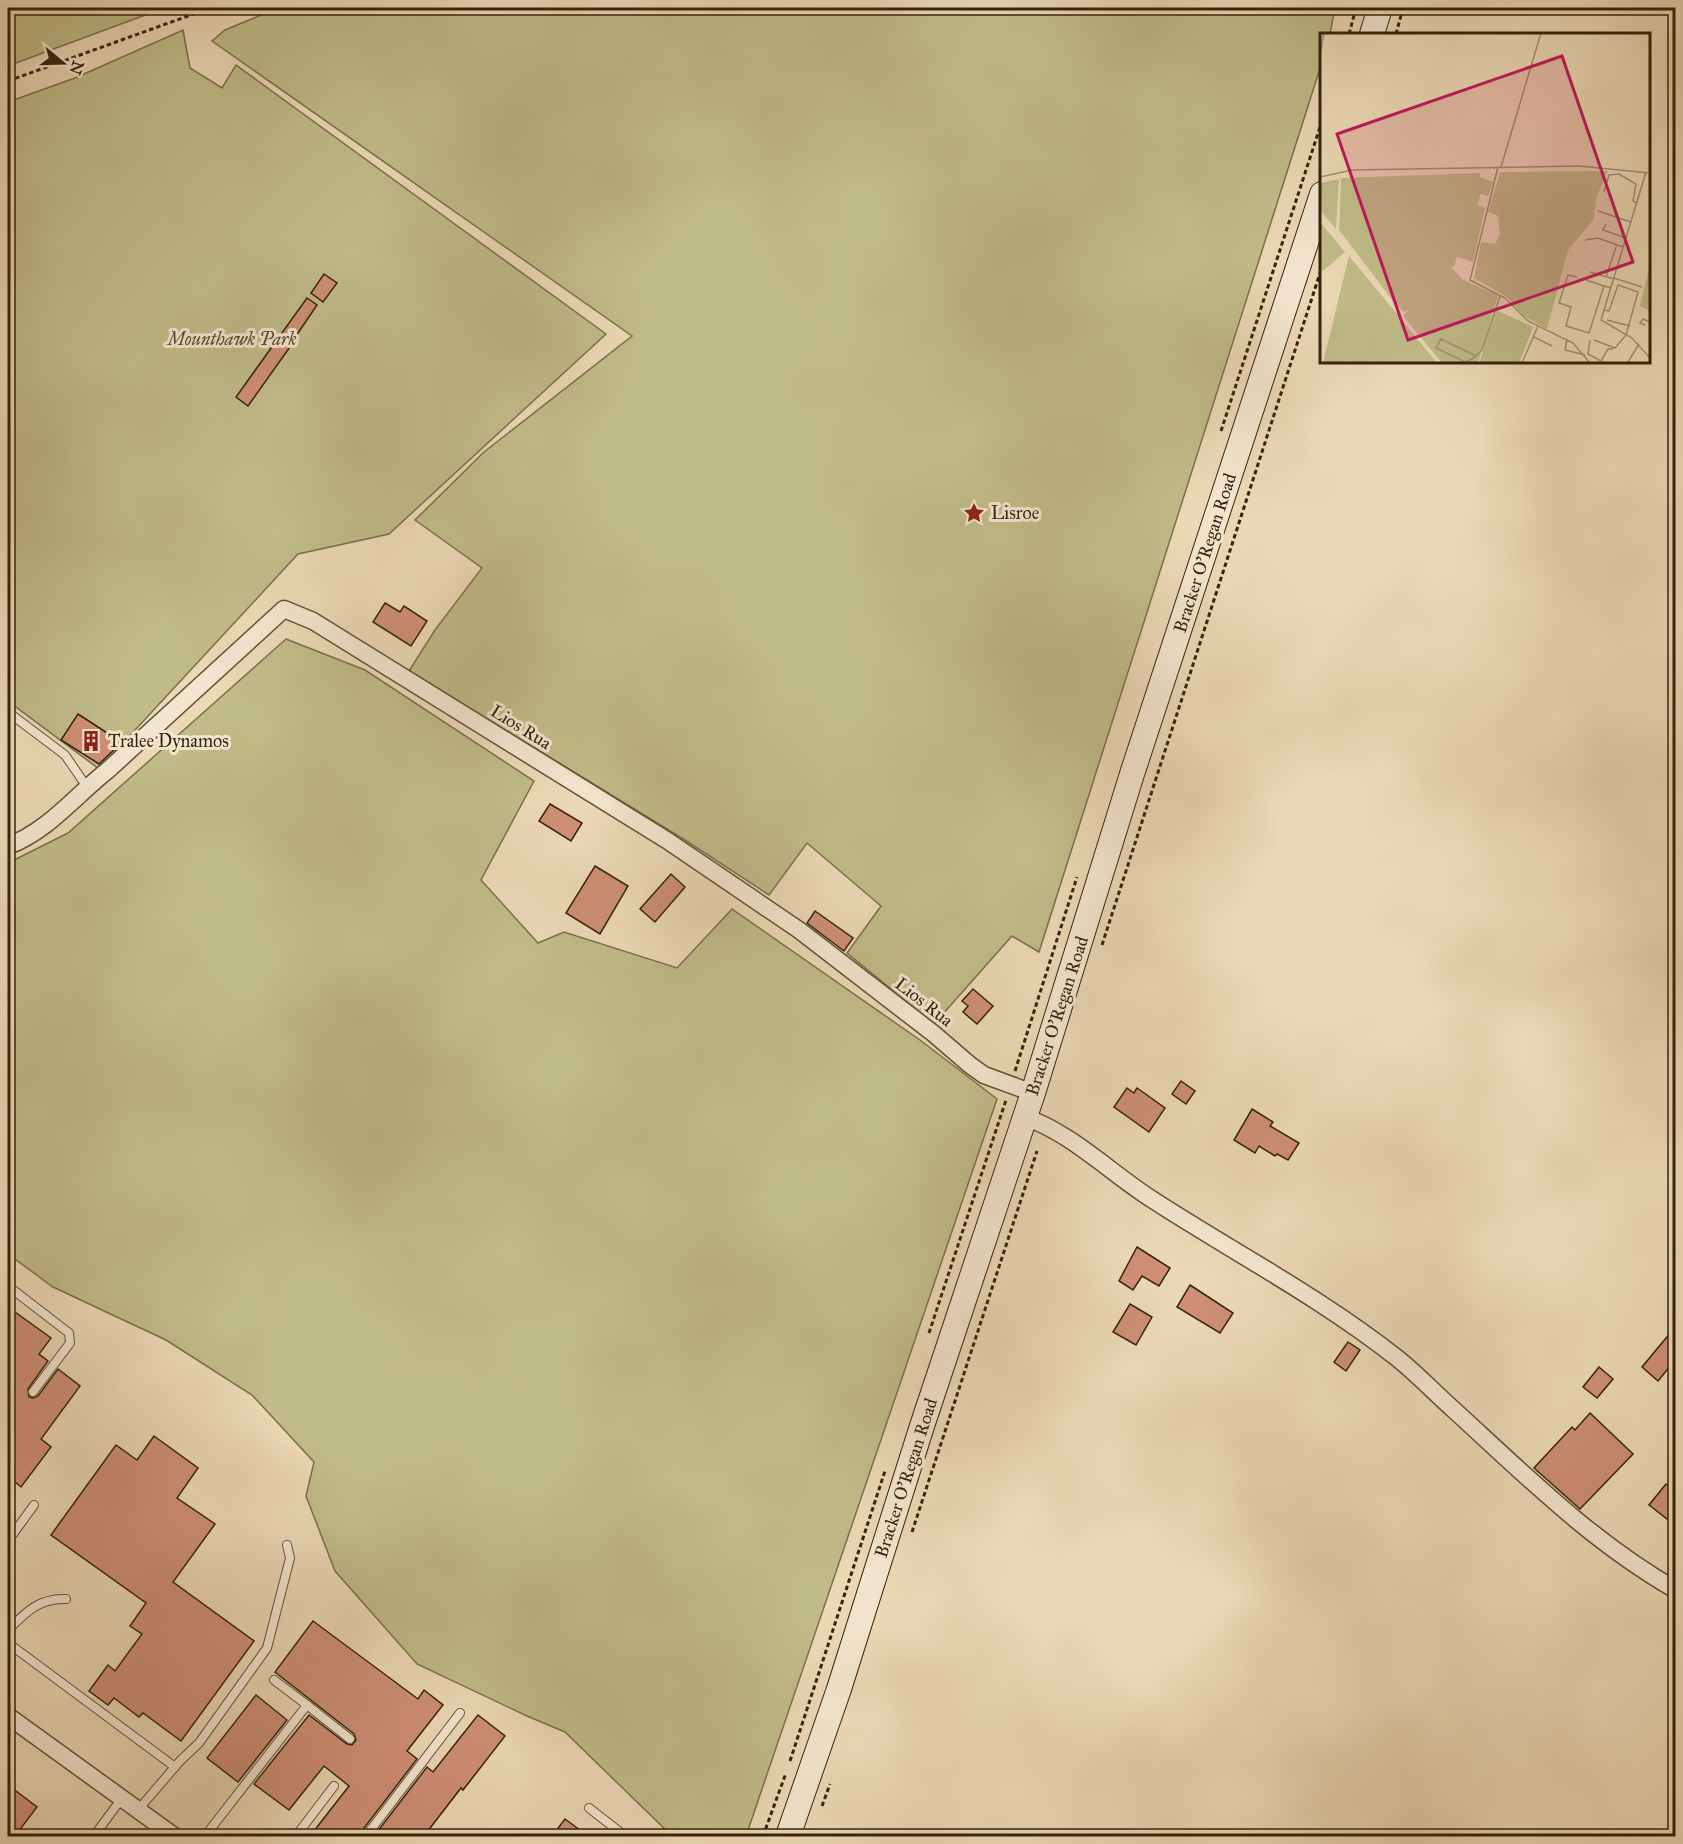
<svg xmlns="http://www.w3.org/2000/svg" width="1683" height="1844" viewBox="0 0 1683 1844" font-family="'IM FELL Great Primer',serif">
<rect width="100%" height="100%" fill="#ecd9b6"/>
<filter id="stains"><feTurbulence type="fractalNoise" baseFrequency=".00333" numOctaves="4"/><feColorMatrix values="0 0 0 0 .2 0 0 0 0 .09 0 0 0 0 .02 0 0 0 .5 -.17"/></filter>
<radialGradient id="worn" r=".72"><stop offset=".6" stop-color="#630" stop-opacity="0"/><stop offset="1" stop-color="#630" stop-opacity=".3"/></radialGradient>
<g fill="#c0bc88" stroke="#7a704a" stroke-width="1.5">
<polygon points="8,8 164,8 8,66"/>
<polygon points="278,8 1335,8 1330,34 1322,34 1321,65 1039,952 1012,936 934,1024 847,953 881,906 807,843 769,895 685,840 409,671 435,630 482,568 415,520 484,452 632,336 212,41 225,30"/>
<polygon points="183,30 190,68 222,88 236,65 606,334 389,534 298,554 99,769 8,701 8,102 75,78"/>
<polygon points="286,639 365,670 534,781 481,880 538,943 564,932 677,968 732,909 920,1040 997,1099 746,1836 672,1836 565,1732 527,1716 417,1664 335,1571 306,1496 314,1462 252,1395 166,1340 53,1287 8,1254 8,863 68,833"/>
</g>
<g fill="#cf8f76" stroke="#34230c" stroke-width="1.5">
<polygon points="324,274 337,283 323,302 311,293"/>
<polygon points="307,298 317,305 296,336 297,337 248,406 236,397"/>
<polygon points="385,603 400,612 404,606 427,621 411,646 373,622"/>
<polygon points="78,714 121,742 116,748 99,764 61,740"/>
<polygon points="550,804 582,823 571,841 539,821"/>
<polygon points="595,866 628,886 600,934 566,913"/>
<polygon points="671,874 685,887 655,922 640,909"/>
<polygon points="815,911 853,938 844,951 807,923"/>
<polygon points="973,989 993,1006 977,1024 963,1012 968,1006 962,1001"/>
<polygon points="1181,1081 1195,1091 1186,1104 1172,1094"/>
<polygon points="1127,1088 1134,1093 1137,1088 1165,1108 1149,1132 1114,1107"/>
<polygon points="1252,1109 1273,1122 1270,1126 1299,1143 1288,1160 1277,1154 1275,1156 1259,1146 1255,1153 1234,1140"/>
<polygon points="1137,1247 1170,1268 1159,1286 1142,1276 1133,1290 1119,1281"/>
<polygon points="1190,1285 1233,1313 1220,1333 1177,1307"/>
<polygon points="1130,1304 1152,1317 1136,1345 1113,1332"/>
<polygon points="8,1307 51,1338 39,1354 48,1361 28,1389 29,1397 33,1398 38,1396 58,1369 80,1386 41,1439 51,1447 21,1487 8,1476"/>
<polygon points="1676,1326 1676,1359 1658,1381 1642,1367"/>
<polygon points="1348,1342 1360,1350 1346,1371 1334,1362"/>
<polygon points="1599,1367 1613,1379 1597,1398 1583,1387"/>
<polygon points="1590,1413 1633,1454 1580,1509 1534,1468 1572,1427 1575,1430"/>
<polygon points="154,1436 198,1468 177,1498 215,1524 173,1582 254,1641 181,1741 143,1713 139,1717 114,1698 108,1705 89,1691 108,1665 115,1671 142,1634 130,1626 146,1603 51,1535 116,1445 137,1460"/>
<polygon points="1666,1484 1676,1491 1676,1526 1649,1505"/>
<polygon points="313,1621 418,1699 424,1690 443,1705 407,1751 417,1759 361,1832 360,1836 310,1836 349,1786 324,1766 289,1810 254,1784 309,1715 347,1744 352,1745 356,1740 354,1734 275,1672"/>
<polygon points="256,1695 287,1720 238,1782 207,1758"/>
<polygon points="478,1715 505,1736 463,1790 461,1788 424,1836 374,1836 427,1767 433,1772"/>
<polygon points="8,1785 37,1807 15,1836 8,1836"/>
<polygon points="565,1819 588,1836 552,1836"/>
</g>
<g fill="none" stroke-linecap="round" stroke-linejoin="round">
<defs>
<g id="service">
<polyline points="8,712 65,755 87,787"/>
<polyline points="8,1286 69,1333 70,1343 33,1392"/>
<polyline points="8,1541 34,1505"/>
<path d="M 8,1630 C 26,1612 39,1598 66,1599"/>
<polyline points="8,1643 175,1767"/>
<polyline points="274,1680 307,1705"/>
<polyline points="589,1808 625,1836"/>
<polyline points="138,1810 180,1761 199,1743 267,1648 290,1558 287,1545"/>
<polyline points="94,1836 122,1798"/>
<polyline points="205,1836 307,1705 350,1739"/>
<polyline points="296,1836 334,1786"/>
<polyline points="366,1836 460,1713"/>
</g>
<g id="minor">
<path d="M 8,846 C 48,831 75,796 108,770 L 284,609 L 313,621 L 668,841 L 799,930 L 934,1034 L 970,1065 L 984,1075 L 1033,1093"/>
<path d="M 1024,1117 C 1069,1131 1113,1175 1153,1200 C 1235,1253 1321,1298 1397,1358 C 1417,1374 1435,1393 1454,1410 C 1525,1475 1592,1542 1676,1590"/>
<polyline points="8,1716 174,1836"/>
</g>
<g id="secondary">
<polyline points="1372,34 1380,8"/>
<polyline points="788,1836 839,1689 922,1426 1033,1093 1132,774 1322,194"/>
</g>
</defs>
<use href="#service" stroke="#625036" stroke-width="10"/>
<use href="#minor" stroke="#625036" stroke-width="19"/>
<use href="#secondary" stroke="#34230c" stroke-width="26"/>
<g stroke="#34230c" stroke-width="3" stroke-dasharray="4.5 3" stroke-linecap="butt">
<polyline points="1349,34 1356,8"/>
<polyline points="1396,34 1403,8"/>
<polyline points="8,81 210,8"/>
<polyline points="1221,431 1322,121"/>
<polyline points="1102,945 1322,267"/>
<polyline points="1015,1071 1077,877"/>
<polyline points="929,1333 1006,1100"/>
<polyline points="912,1532 1037,1151"/>
<polyline points="790,1761 885,1471"/>
<polyline points="822,1806 830,1784"/>
<polyline points="763,1836 786,1773"/>
</g>
<use href="#service" stroke="#f3e6d0" stroke-width="8"/>
<use href="#minor" stroke="#f3e6d0" stroke-width="16"/>
<use href="#secondary" stroke="#f3e6d0" stroke-width="24"/>
</g>
<defs>
<symbol id="sight-bare" viewBox="-9 -9 18 18"><path d="M0-6L1.8-2.2L6-1.7L2.9 1.2L3.7 5.4L0 3.3L-3.7 5.4L-2.9 1.2L-6-1.7L-1.8-2.2Z" fill="#8f2418" stroke="#f3e6d0" stroke-width="2.5" paint-order="stroke"/></symbol>
<symbol id="building-bare" viewBox="-9 -9 18 18"><path d="M-4-6H4V6H1V3H-1V6H-4ZM-2.5-4.3h1.7v1.8h-1.7ZM.8-4.3h1.7v1.8H.8ZM-2.5-1h1.7V.8h-1.7ZM.8-1h1.7V.8H.8Z" fill="#8f2418" stroke="#f3e6d0" stroke-width="2.5" paint-order="stroke"/></symbol>
</defs>
<g fill-rule="evenodd">
<use href="#sight-bare" x="959" y="498" width="30" height="30"/>
<use href="#building-bare" x="76" y="726" width="30" height="30"/>
</g>
<g text-anchor="middle" dominant-baseline="central" stroke-width="6" stroke-linejoin="round" paint-order="stroke">
<g font-size="18" font-style="italic" fill="#57492b" stroke="#f3e6d0">
<text x="232" y="339">Mounthawk Park</text>
</g>
<g font-size="18" fill="#34230c" stroke="#f3e6d0" text-anchor="start">
<text x="991" y="513">Lisroe</text>
<text x="108" y="741">Tralee Dynamos</text>
</g>
<g font-size="18" fill="#34230c" stroke="#f3e6d0">
<text transform="translate(1205 553) rotate(-72)">Bracker O'Regan Road</text>
<text transform="translate(521 727) rotate(32)">Lios Rua</text>
<text transform="translate(924 1002) rotate(38)">Lios Rua</text>
<text transform="translate(1057 1016) rotate(-72)">Bracker O'Regan Road</text>
<text transform="translate(906 1478) rotate(-72)">Bracker O'Regan Road</text>
</g>
</g>
<g transform="translate(1320 33)">
<rect width="330" height="330" fill="#ecd9b6"/>
<path d="M 288,138 L 276,165 L 274,186 L 248,217 L 227,296 L 204,283 L 187,264 L 154,245 L 161,209 L 175,211 L 180,201 L 178,183 L 168,179 L 180,139 ZM 160,140 L 160,144 L 174,149 L 168,163 L 161,161 L 157,172 L 165,175 L 153,229 L 137,224 L 134,234 L 130,233 L 143,247 L 178,262 L 158,330 L 122,330 L 83,283 L 89,276 L 84,279 L 73,268 L 19,197 L 21,145 ZM 19,146 L 16,196 L 0,177 L 0,150 ZM 0,189 L 25,219 L 3,238 L 0,234 ZM 29,223 L 81,286 L 117,330 L 3,330 ZM 330,231 L 330,278 L 320,273 ZM 176,277 L 213,294 L 199,330 L 159,330 Z" fill="#c0bc88"/>
<path fill="none" stroke="#a29072" stroke-width="1.5" d="M 0,21 L 4,0M 178,134 L 150,247 L 185,265 L 208,288 L 253,310 L 270,330M 181,134 L 221,0M 326,139 L 281,287 L 312,305 L 330,325M 0,144 L 32,137 L 259,133 L 330,140M 284,159 L 289,142 L 299,141 L 316,151 L 313,168 L 317,170M 278,178 L 311,189M 286,191 L 283,197 L 306,205M 265,207 L 278,205 L 303,214M 270,239 L 294,246M 257,244 L 248,242 L 239,270 L 251,274 L 246,293 L 269,300 L 284,253 L 291,255M 286,244 L 297,211M 294,245 L 322,254M 266,247 L 284,253M 287,287 L 310,293M 325,292 L 320,290 L 323,286 L 330,289M 214,304 L 232,313M 247,306 L 245,317 L 265,322M 270,307 L 268,321 L 281,328 L 288,316 L 293,316M 274,307 L 295,315 L 306,302 L 318,259 L 298,252 L 289,278 L 284,277M 154,322 L 121,306 L 116,315 L 145,329 L 152,326 L 162,317 L 180,263M 308,329 L 319,311M 202,330 L 218,293"/>
<path fill="#c2185b" fill-opacity="0.15" stroke="#c2185b" stroke-width="3" d="M 242,23 L 313,229 L 88,307 L 17,101 Z"/>
<rect width="330" height="330" fill="none" stroke="#34230c" stroke-width="3"/>
</g>
<rect width="1683" height="1844" fill="none" stroke="#ecd9b6" stroke-width="30"/>
<rect x="9" y="9" width="1665" height="1826" fill="none" stroke="#34230c" stroke-width="3"/>
<rect x="15" y="15" width="1653" height="1814" fill="none" stroke="#34230c" stroke-width="1.5"/>
<g transform="translate(63 63) rotate(109)" stroke="#f3e6d0" stroke-width="4.5" paint-order="stroke">
<path d="M0-4.5L10 22L0 15L-10 22Z" fill="#34230c"/>
<text y="-9" font-size="16" font-weight="bold" text-anchor="middle" fill="#34230c">N</text>
</g>
<rect width="100%" height="100%" filter="url(#stains)"/>
<rect width="100%" height="100%" fill="url(#worn)"/>
</svg>
